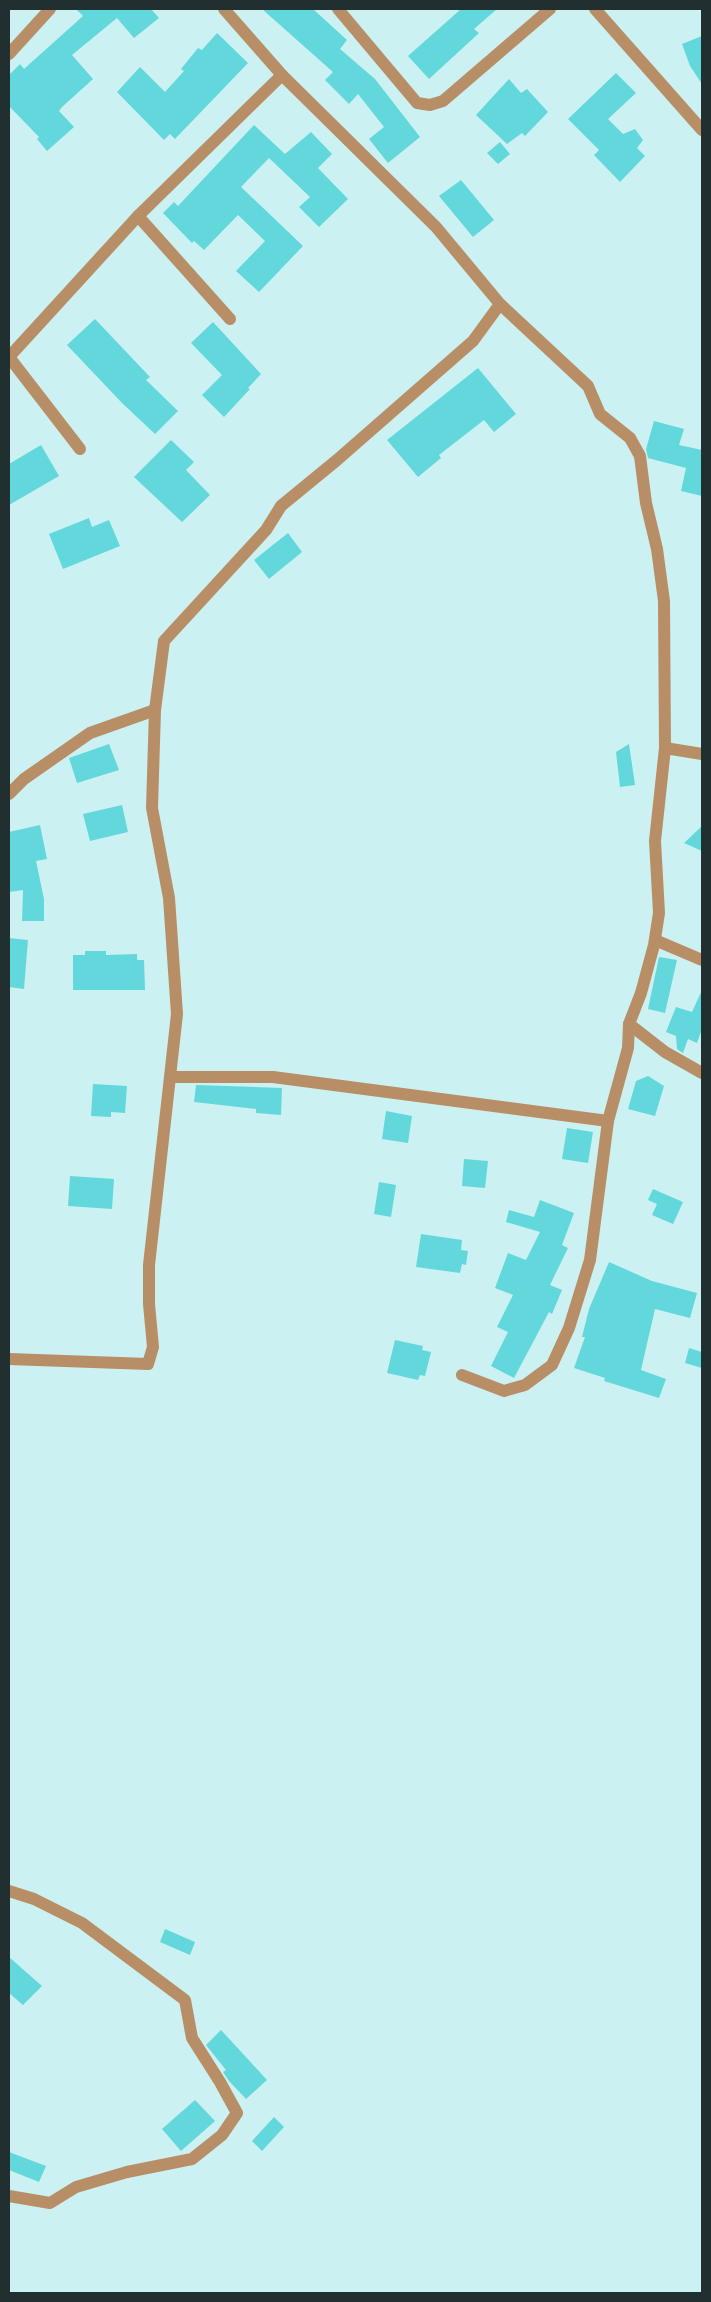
<svg xmlns="http://www.w3.org/2000/svg" width="711" height="2302" viewBox="0 0 711 2302" font-family="'Fira Sans',sans-serif">
<rect width="100%" height="100%" fill="#ccf1f2"/>
<g fill="#62d8dc">
<polygon points="76,9 151,9 159,18 134,38 117,18 72,55 93,79 62,107 59,111 74,127 47,151 37,139 39,137 9,106 9,75 20,64 24,69 83,16"/>
<polygon points="262,9 313,9 347,40 340,49 375,79 420,137 388,163 369,139 384,127 358,94 349,104 325,80 333,72"/>
<polygon points="461,9 497,9 474,29 479,33 429,79 408,56"/>
<polygon points="217,33 248,63 175,139 170,134 164,140 117,92 140,67 165,92 184,71 181,69 198,48 202,50"/>
<polygon points="702,36 702,84 690,66 682,44"/>
<polygon points="616,73 636,93 608,119 623,134 635,129 643,140 637,148 645,156 620,182 594,155 599,150 568,119"/>
<polygon points="509,79 521,93 527,89 548,112 525,136 522,133 507,144 476,115"/>
<polygon points="254,125 285,154 311,132 332,154 318,168 348,199 319,227 299,207 310,197 269,158 241,187 303,246 259,292 236,271 265,241 238,215 204,250 194,241 192,243 163,213 174,202 178,206"/>
<polygon points="500,142 510,154 498,164 487,153"/>
<polygon points="461,180 494,220 473,237 439,196"/>
<polygon points="95,319 150,377 146,380 178,411 155,434 122,403 67,345"/>
<polygon points="213,322 261,374 248,388 250,389 224,417 202,395 222,375 191,343"/>
<polygon points="478,368 516,414 494,432 484,420 439,455 441,458 418,477 387,440"/>
<polygon points="654,421 684,429 679,445 702,450 702,496 681,491 686,468 648,458 646,449"/>
<polygon points="171,440 194,462 186,470 210,495 182,522 134,477"/>
<polygon points="41,445 59,476 9,505 9,464"/>
<polygon points="89,518 92,527 109,520 120,546 63,569 49,534"/>
<polygon points="288,533 302,552 269,579 254,560"/>
<polygon points="109,744 119,770 77,783 69,758"/>
<polygon points="629,744 635,785 620,787 616,752"/>
<polygon points="122,805 128,832 90,841 83,814"/>
<polygon points="40,825 47,859 36,861 44,899 44,921 22,921 23,890 9,892 9,832"/>
<polygon points="702,826 702,851 684,843"/>
<polygon points="9,938 28,940 24,989 9,987"/>
<polygon points="85,951 106,951 106,955 137,954 137,960 144,960 145,990 73,990 73,955 85,955"/>
<polygon points="659,957 677,960 665,1013 648,1009"/>
<polygon points="702,990 702,1029 697,1043 688,1039 683,1053 677,1049 676,1036 666,1032 676,1007 692,1012"/>
<polygon points="648,1076 664,1086 655,1116 628,1109 636,1081"/>
<polygon points="93,1084 127,1086 125,1113 111,1112 111,1117 91,1116"/>
<polygon points="196,1085 282,1088 281,1115 256,1113 256,1109 194,1102"/>
<polygon points="386,1111 412,1116 408,1143 382,1139"/>
<polygon points="567,1128 593,1132 588,1163 562,1159"/>
<polygon points="464,1159 488,1161 485,1188 462,1186"/>
<polygon points="70,1176 114,1179 112,1209 68,1206"/>
<polygon points="379,1182 396,1185 391,1217 374,1214"/>
<polygon points="653,1189 683,1202 673,1224 652,1215 657,1204 648,1200"/>
<polygon points="540,1200 574,1213 562,1245 568,1248 550,1285 562,1290 552,1314 549,1312 514,1378 491,1366 508,1332 497,1327 513,1295 495,1288 508,1253 526,1260 540,1232 506,1222 509,1210 534,1217"/>
<polygon points="421,1234 462,1240 461,1250 468,1251 466,1265 462,1264 460,1273 416,1267"/>
<polygon points="609,1262 652,1281 697,1293 690,1318 655,1309 641,1370 666,1379 659,1398 604,1381 605,1378 574,1368 585,1337 582,1337 589,1309"/>
<polygon points="395,1340 423,1346 422,1350 431,1352 425,1376 420,1375 418,1380 387,1373"/>
<polygon points="689,1348 702,1352 702,1368 685,1363"/>
<polygon points="165,1929 195,1942 190,1955 160,1942"/>
<polygon points="9,1957 42,1986 23,2005 9,1993"/>
<polygon points="221,2030 267,2080 246,2099 229,2081 223,2072 226,2070 206,2045"/>
<polygon points="195,2100 215,2121 181,2151 162,2129"/>
<polygon points="274,2117 284,2127 262,2151 252,2141"/>
<polygon points="9,2152 46,2166 39,2182 9,2170"/>
</g>
<g fill="none" stroke-linecap="round" stroke-linejoin="round">
<g stroke="#b88e66" stroke-width="12">
<polyline points="338,9 417,103 430,105 443,101 550,9"/>
<polyline points="595,9 702,130"/>
<polyline points="9,54 50,9"/>
<polyline points="138,216 230,319"/>
<polyline points="500,304 588,386 600,414 630,438 640,456 646,503 657,549 664,601 665,748 655,841 659,913 654,945 641,993 629,1024 665,1052 702,1073"/>
<polyline points="9,357 138,216 282,75"/>
<polyline points="9,357 80,449"/>
<polyline points="665,748 702,754"/>
<polyline points="9,794 24,779 90,733 155,710"/>
<polyline points="655,940 702,960"/>
<polyline points="171,1077 273,1077 608,1121"/>
<polyline points="9,1359 148,1364 153,1347 149,1304 149,1265 177,1014 169,898 152,808 155,710 164,641 266,530 281,506 337,460 473,341 500,304 436,227 282,75 224,9"/>
<polyline points="462,1375 504,1391 525,1385 552,1365 569,1328 590,1260 608,1121 628,1048 629,1024"/>
<polyline points="9,1891 34,1899 82,1923 185,2000 192,2038 220,2082 237,2113 222,2135 192,2159 127,2172 76,2187 50,2203 9,2196"/>
</g>
</g>
<rect width="711" height="2302" fill="none" stroke="#212f30" stroke-width="20"/>
</svg>
